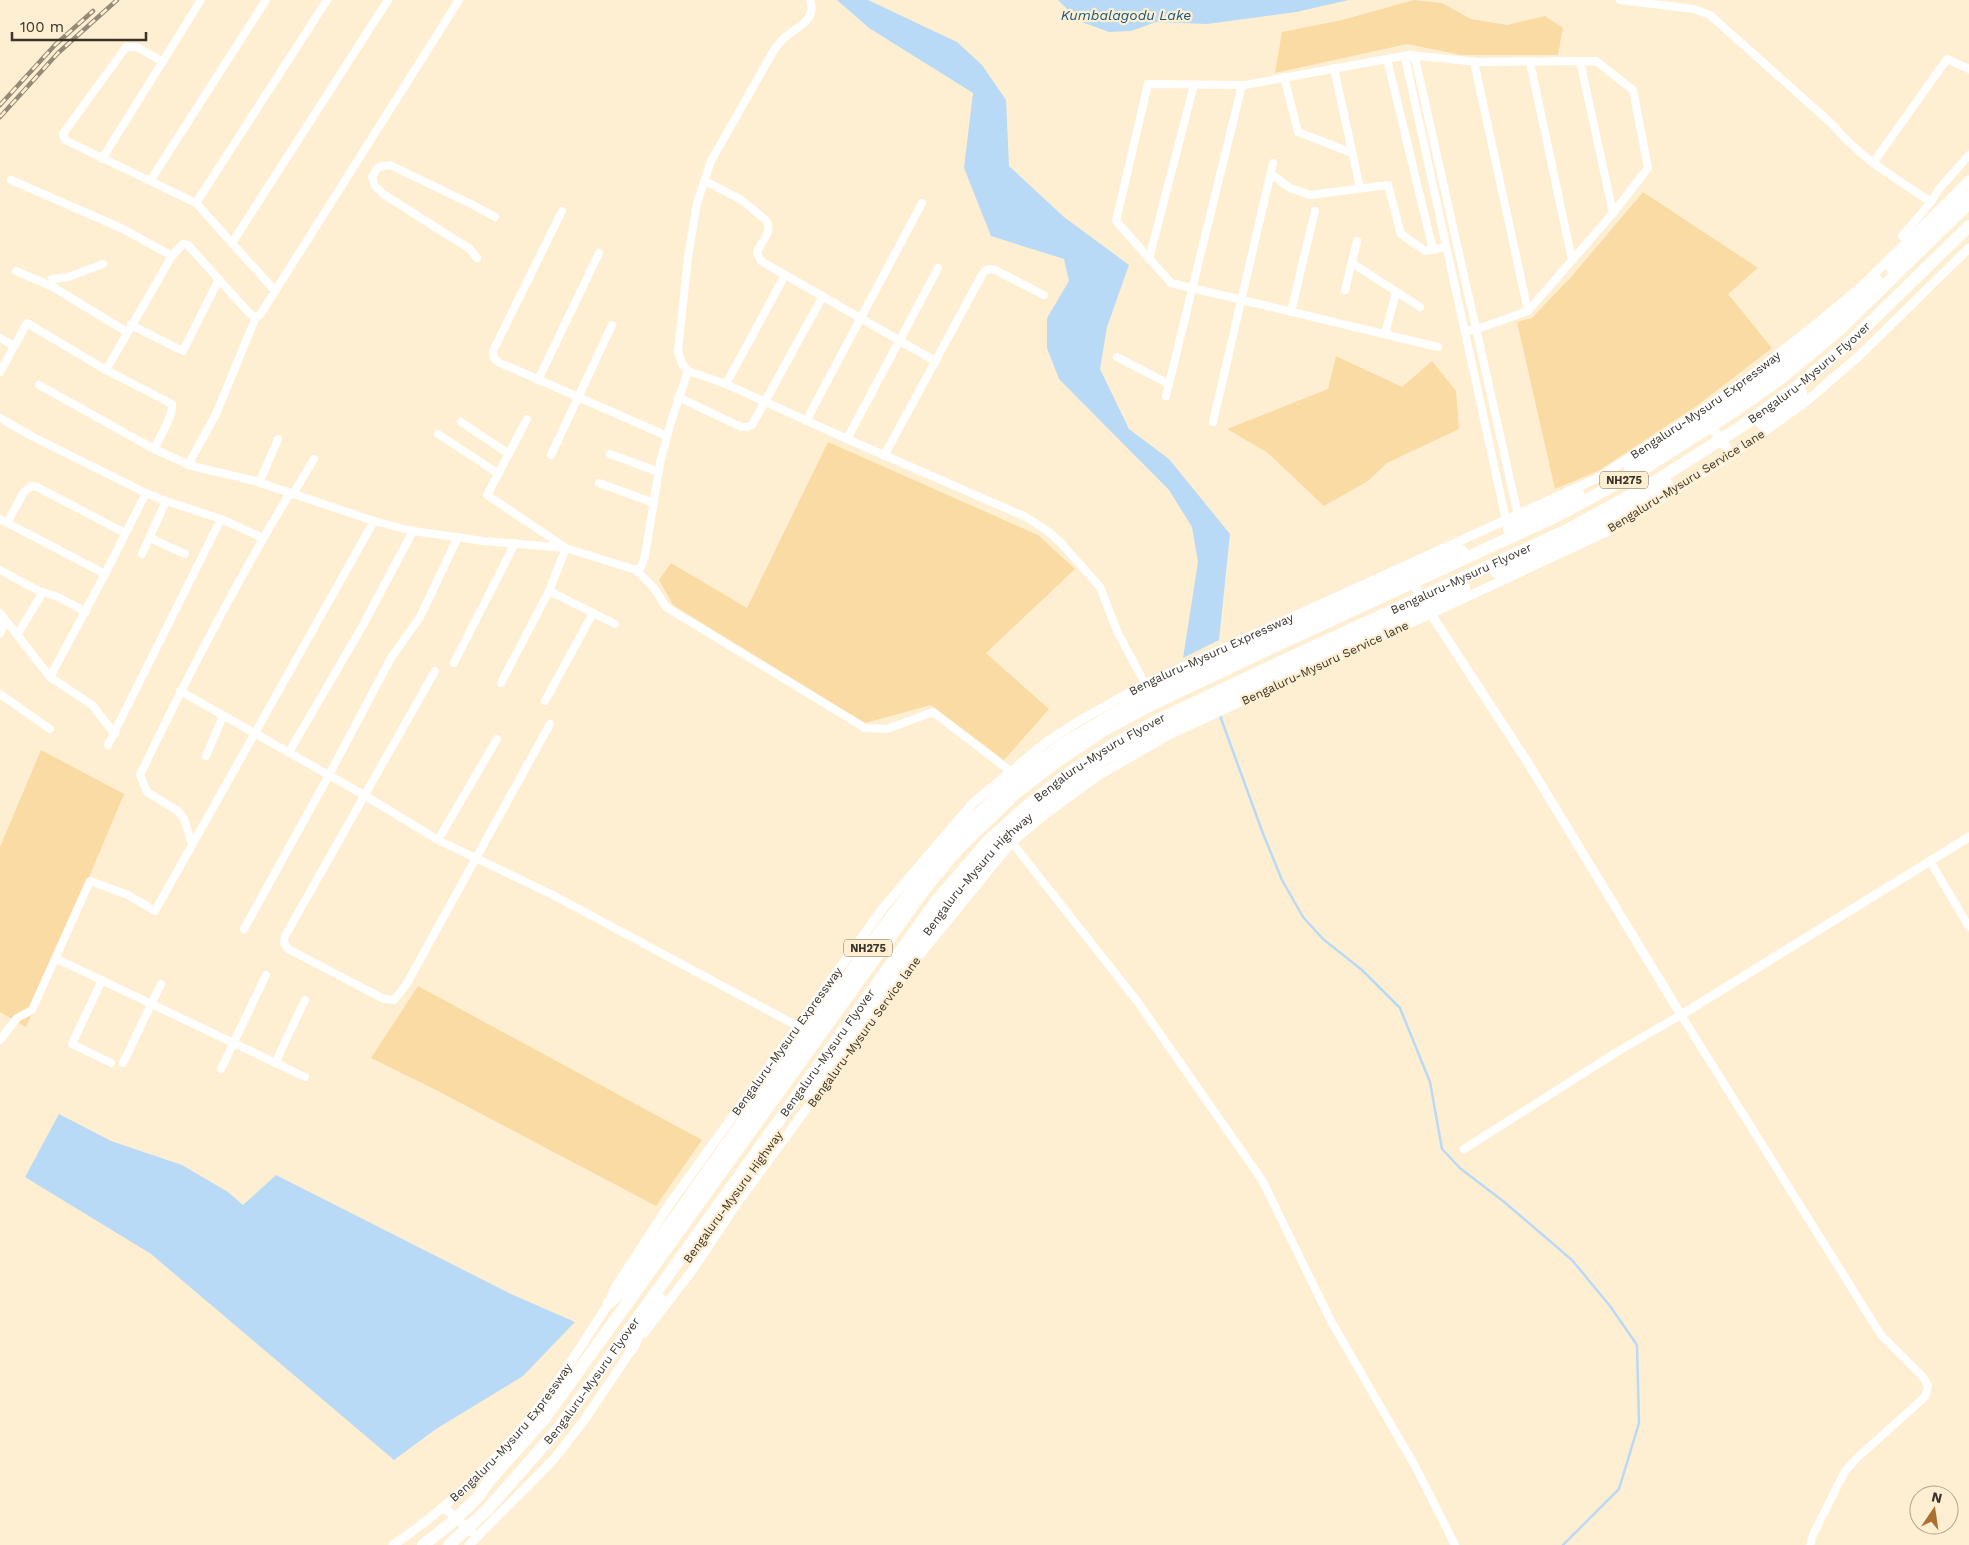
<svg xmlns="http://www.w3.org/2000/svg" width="1969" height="1545" viewBox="0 0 1969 1545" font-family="'Work Sans',sans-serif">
<rect width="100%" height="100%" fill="#ffefd2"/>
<g fill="#f9dba3">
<polygon points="1414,0 1442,3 1471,19 1507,25 1545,16 1563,28 1558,55 1461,55 1407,44 1275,73 1282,32 1342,20"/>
<polygon points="1643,192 1758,268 1728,294 1772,348 1698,405 1598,471 1555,489 1517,322 1532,318 1572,276"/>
<polygon points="1336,356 1402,387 1432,361 1456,391 1459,429 1387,463 1368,481 1324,506 1268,453 1227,429 1328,389"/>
<polygon points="828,442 1038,535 1075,569 986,653 1049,709 1004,760 931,705 865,723 673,605 659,580 671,563 747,608"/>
<polygon points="41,750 124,794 26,1027 0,1012 0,847"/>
<polygon points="418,986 702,1140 656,1206 436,1090 371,1058"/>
</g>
<g fill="#b8daf6">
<polygon points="837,0 868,0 957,42 982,65 1006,100 1009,166 1064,217 1129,265 1107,327 1100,369 1129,429 1169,459 1230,534 1219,640 1183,658 1198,562 1192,527 1169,490 1059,379 1047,348 1047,318 1069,281 1064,259 991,236 964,168 973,93 869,28"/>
<polygon points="1058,0 1349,0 1296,12 1207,24 1156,22 1131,31 1109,32 1079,21"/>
<polygon points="59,1114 111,1141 182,1165 228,1192 243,1205 276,1175 511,1294 575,1322 523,1376 436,1429 394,1460 151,1254 25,1177"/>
</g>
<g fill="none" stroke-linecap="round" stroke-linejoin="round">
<polyline stroke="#b8daf6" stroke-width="2.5" points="1219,713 1262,831 1282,880 1303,917 1323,939 1362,970 1400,1008 1430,1082 1442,1149 1461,1169 1503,1201 1572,1260 1610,1306 1637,1345 1639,1423 1619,1489 1563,1545"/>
<g stroke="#fff" stroke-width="8">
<path d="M 810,0 C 818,19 796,28 784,38 C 780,42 777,46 774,50 L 711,161 L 697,203 L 688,257 L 678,351 L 682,364 L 688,371 L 726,384 L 847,439 L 1026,517 L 1049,532 L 1062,544 L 1100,587 L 1117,631 L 1145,684"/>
<path d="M 1620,0 L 1694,9 L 1710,15 L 1832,124 C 1861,159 1894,177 1931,202"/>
<polyline points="1409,55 1406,62 1506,520"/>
<polyline points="1409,55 1415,58 1518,515"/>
<polyline points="1387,59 1433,250"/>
<polyline points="1580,61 1613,213"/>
<polyline points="163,62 137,47 126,47 65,131 63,134 65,140 196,203 275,291"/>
<polyline points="1474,62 1528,311"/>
<polyline points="1530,62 1572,260"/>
<polyline points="1334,68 1360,188"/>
<polyline points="1284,77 1298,132 1352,153"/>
<polyline points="102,159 201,0"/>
<polyline points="1873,163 1947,59 1969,69"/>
<polyline points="1271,174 1290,188 1310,195 1388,185 1401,234 1425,251 1446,247"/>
<polyline points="11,180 121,228 172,256"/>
<polyline points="150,181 266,0"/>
<path d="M 705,181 L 740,199 L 766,220 C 774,232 760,242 757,253 L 761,261 L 935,361"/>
<polyline points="196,203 327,0"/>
<path d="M 562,211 L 493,351 C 492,363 503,364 512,368 L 667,436"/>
<polyline points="1907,240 1902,236 1931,202 1939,189 1969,155"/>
<polyline points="232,243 388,0"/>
<polyline points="477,258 470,249 383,194 375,186 372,177 378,167 390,165 471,204 495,217"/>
<polyline points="1149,259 1194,85"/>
<polyline points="1352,263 1420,307"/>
<polyline points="16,271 53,287 127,332"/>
<polyline points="53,287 52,279 68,277 103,264"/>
<polyline points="1345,290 1357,241"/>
<polyline points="1291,312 1315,211"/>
<polyline points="131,325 183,351 219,279"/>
<polyline points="1385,334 1396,292"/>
<polyline points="0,338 14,346"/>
<polyline points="1438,347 1171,283 1116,221 1148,84 1245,85 1409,55 1478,62 1596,61 1633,90 1648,168 1613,213 1528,311 1477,329 1465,331"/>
<polyline points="1117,357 1169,384"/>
<polyline points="106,370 172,256 183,244 188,245 250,314 256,317 260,315 459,0"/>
<path d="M 0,372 L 27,323 L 106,370 L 172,404 C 174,415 159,438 154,449"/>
<polyline points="538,380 599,253"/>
<polyline points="726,384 785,275"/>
<polyline points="39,385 154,449 192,466 255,481 374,521 413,531 483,541 566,548 636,570 641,567 645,556 660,463 671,422 688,371"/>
<polyline points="1166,396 1242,85"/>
<polyline points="678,397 741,427 748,427 752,425 823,296"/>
<polyline points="0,418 33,437 146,493 166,501 221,519 263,538"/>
<polyline points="806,421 922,203"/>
<polyline points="461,422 509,454"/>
<polyline points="1213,422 1273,163"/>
<polyline points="438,434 499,474"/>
<polyline points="847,439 938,268"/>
<polyline points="610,454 659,472"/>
<polyline points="551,455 612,325"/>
<polyline points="884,456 983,273 986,270 993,269 1044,295"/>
<polyline points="188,465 216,414 256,317"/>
<polyline points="259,483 278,439"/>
<polyline points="599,483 654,503"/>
<polyline points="293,494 314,459"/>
<polyline points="0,519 105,574"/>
<polyline points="7,523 24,492 31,486 37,487 125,533"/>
<polyline points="150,538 185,554"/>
<polyline points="142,554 166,501"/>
<polyline points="0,570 39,591 58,597 86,612"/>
<polyline points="636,570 654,588 666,607 865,728 887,729 933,712 1010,771"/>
<polyline points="549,591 615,624"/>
<polyline points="0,613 50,677 92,705 115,734"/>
<polyline points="0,634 4,620"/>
<polyline points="17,635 43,592"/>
<polyline points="454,663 515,543"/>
<polyline points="435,671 285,936 284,943 288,949 384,999 394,1000 406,985 550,724"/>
<polyline points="50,677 105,574 146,493"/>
<polyline points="501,683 549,591 566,548 487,495 527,419"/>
<polyline points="180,691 364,795 438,840 551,894 799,1027"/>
<polyline points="0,694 50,729"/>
<polyline points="545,701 593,613"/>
<polyline points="108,745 221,519"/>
<polyline points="289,752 362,627 413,531"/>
<polyline points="206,756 223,716"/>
<polyline points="438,840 497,739"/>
<polyline points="1010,840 1137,1001 1262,1180 1332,1323 1415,1466 1455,1545"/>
<path d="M 192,844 L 184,819 L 178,811 L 147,792 L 140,775 C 186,679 235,584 290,493"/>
<polyline points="1930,861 1969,927"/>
<polyline points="244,929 329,775 391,658 420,617 458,537"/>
<polyline points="57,959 305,1077"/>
<polyline points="102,980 72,1044 111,1063"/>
<polyline points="0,1040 17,1018 32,1010 90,881 128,895 155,911 374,521"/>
<polyline points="123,1063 161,984"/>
<polyline points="275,1063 305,1000"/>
<polyline points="221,1069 266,975"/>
<polyline points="1464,1149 1620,1050 1681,1015 1881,1335 1923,1377 1928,1386 1925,1397 1859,1456 1845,1471 1813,1535 1810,1545"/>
</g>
<g stroke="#fff" stroke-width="9">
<polyline points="1708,422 1732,455"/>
<polyline points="1411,578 1425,605 1528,763 1681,1015 1969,837"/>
<polyline points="644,1333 691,1272 740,1199 914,962 1012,842 1047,813 1096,777 1167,736 1611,530 1732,455 1808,400 1860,355 1969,248"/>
<polyline points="443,1507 472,1532"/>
<path id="s1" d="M 393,1545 C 445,1510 492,1465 532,1416 C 560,1381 584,1341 609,1303 L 615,1288 L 669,1205 L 883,908 L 973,803 L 1045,743 L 1079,721 L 1145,684 L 1598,478 L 1701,411 L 1747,379 L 1820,321 L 1864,284 L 1969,180"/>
<polyline points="469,1545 554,1459 585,1419 636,1343"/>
</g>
<g stroke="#fff" stroke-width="12">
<polyline points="1891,267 1969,189"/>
<polyline points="1761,423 1801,393"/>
<path d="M 1630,468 C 1717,412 1803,354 1877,281"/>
<polyline points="1509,529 1579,495"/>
<polyline points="1496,572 1558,546 1624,512 1667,484"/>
<path id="s2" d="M 808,1094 L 953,897 L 1002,840 L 1057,793 L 1103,760 L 1172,725 L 1464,587"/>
<polyline points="609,1303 623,1291 717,1158 879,933 931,866 967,825 1017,777 1060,746 1153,691 1462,551"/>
<polyline points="632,1348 639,1332 660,1299"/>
<polyline points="423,1545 450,1524 477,1498 489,1481 544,1419 924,890 958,849 1016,793 1059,760 1106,729 1155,703 1269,649 1559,515 1642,470 1733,412 1784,376 1838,331 1969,203"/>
<path id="s3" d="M 449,1545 L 487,1510 L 558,1429 L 937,900 L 988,841 L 1027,806 L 1069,773 L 1114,744 L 1162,718 L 1276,664 L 1567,530 L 1651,484 L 1742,426 L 1794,389 L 1849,343 L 1969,226"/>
</g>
<defs>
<g id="rail">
<polyline points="0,105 55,45 93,11"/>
<polyline points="0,117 58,53 117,0"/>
</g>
</defs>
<use href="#rail" stroke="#948a76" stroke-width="4.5"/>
<use href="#rail" stroke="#ffefd2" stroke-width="2.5" stroke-dasharray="8" stroke-linecap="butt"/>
</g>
<g text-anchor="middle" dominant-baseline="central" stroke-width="4.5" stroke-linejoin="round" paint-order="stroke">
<g fill="#ffefd2" stroke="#746b5b" stroke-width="1">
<rect x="1600" y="471.5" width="48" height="17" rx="4"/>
<rect x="844" y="939.5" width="48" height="17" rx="4"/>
</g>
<g font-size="11" font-weight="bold" fill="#393328">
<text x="1624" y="480">NH275</text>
<text x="868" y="948">NH275</text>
</g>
<g font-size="12" fill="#393328" stroke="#ffefd2">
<text stroke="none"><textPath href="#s3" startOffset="1838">Bengaluru-Mysuru Flyover</textPath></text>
<text stroke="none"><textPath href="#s1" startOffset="1784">Bengaluru-Mysuru Expressway</textPath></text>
<text transform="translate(1686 481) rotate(-32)">Bengaluru-Mysuru Service lane</text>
<text stroke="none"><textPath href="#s3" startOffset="1432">Bengaluru-Mysuru Flyover</textPath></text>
<text stroke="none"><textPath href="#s1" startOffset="1229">Bengaluru-Mysuru Expressway</textPath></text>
<text transform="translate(1325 663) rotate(-25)">Bengaluru-Mysuru Service lane</text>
<text stroke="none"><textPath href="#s3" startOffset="1028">Bengaluru-Mysuru Flyover</textPath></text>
<text stroke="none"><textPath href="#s2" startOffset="278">Bengaluru-Mysuru Highway</textPath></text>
<text transform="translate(864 1032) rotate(-54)">Bengaluru-Mysuru Service lane</text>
<text stroke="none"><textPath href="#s1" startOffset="644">Bengaluru-Mysuru Expressway</textPath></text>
<text stroke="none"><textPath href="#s3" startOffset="622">Bengaluru-Mysuru Flyover</textPath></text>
<text transform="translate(733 1197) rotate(-54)">Bengaluru-Mysuru Highway</text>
<text stroke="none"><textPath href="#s3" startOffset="218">Bengaluru-Mysuru Flyover</textPath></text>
<text stroke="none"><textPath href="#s1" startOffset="164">Bengaluru-Mysuru Expressway</textPath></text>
</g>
<g font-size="14" font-style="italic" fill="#145580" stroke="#ffefd2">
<text x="1126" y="15">Kumbalagodu Lake</text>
</g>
</g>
<g transform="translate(1934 1510) rotate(13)"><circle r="24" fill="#ffefd2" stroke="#b0a48e"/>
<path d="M0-4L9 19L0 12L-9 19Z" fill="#ac7132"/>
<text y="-8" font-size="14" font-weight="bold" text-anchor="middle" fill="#393328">N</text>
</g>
<path d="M12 32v8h134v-8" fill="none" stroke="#393328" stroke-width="2.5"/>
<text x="20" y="32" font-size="15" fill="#393328" stroke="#ffefd2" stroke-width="4" paint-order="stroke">100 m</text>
</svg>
